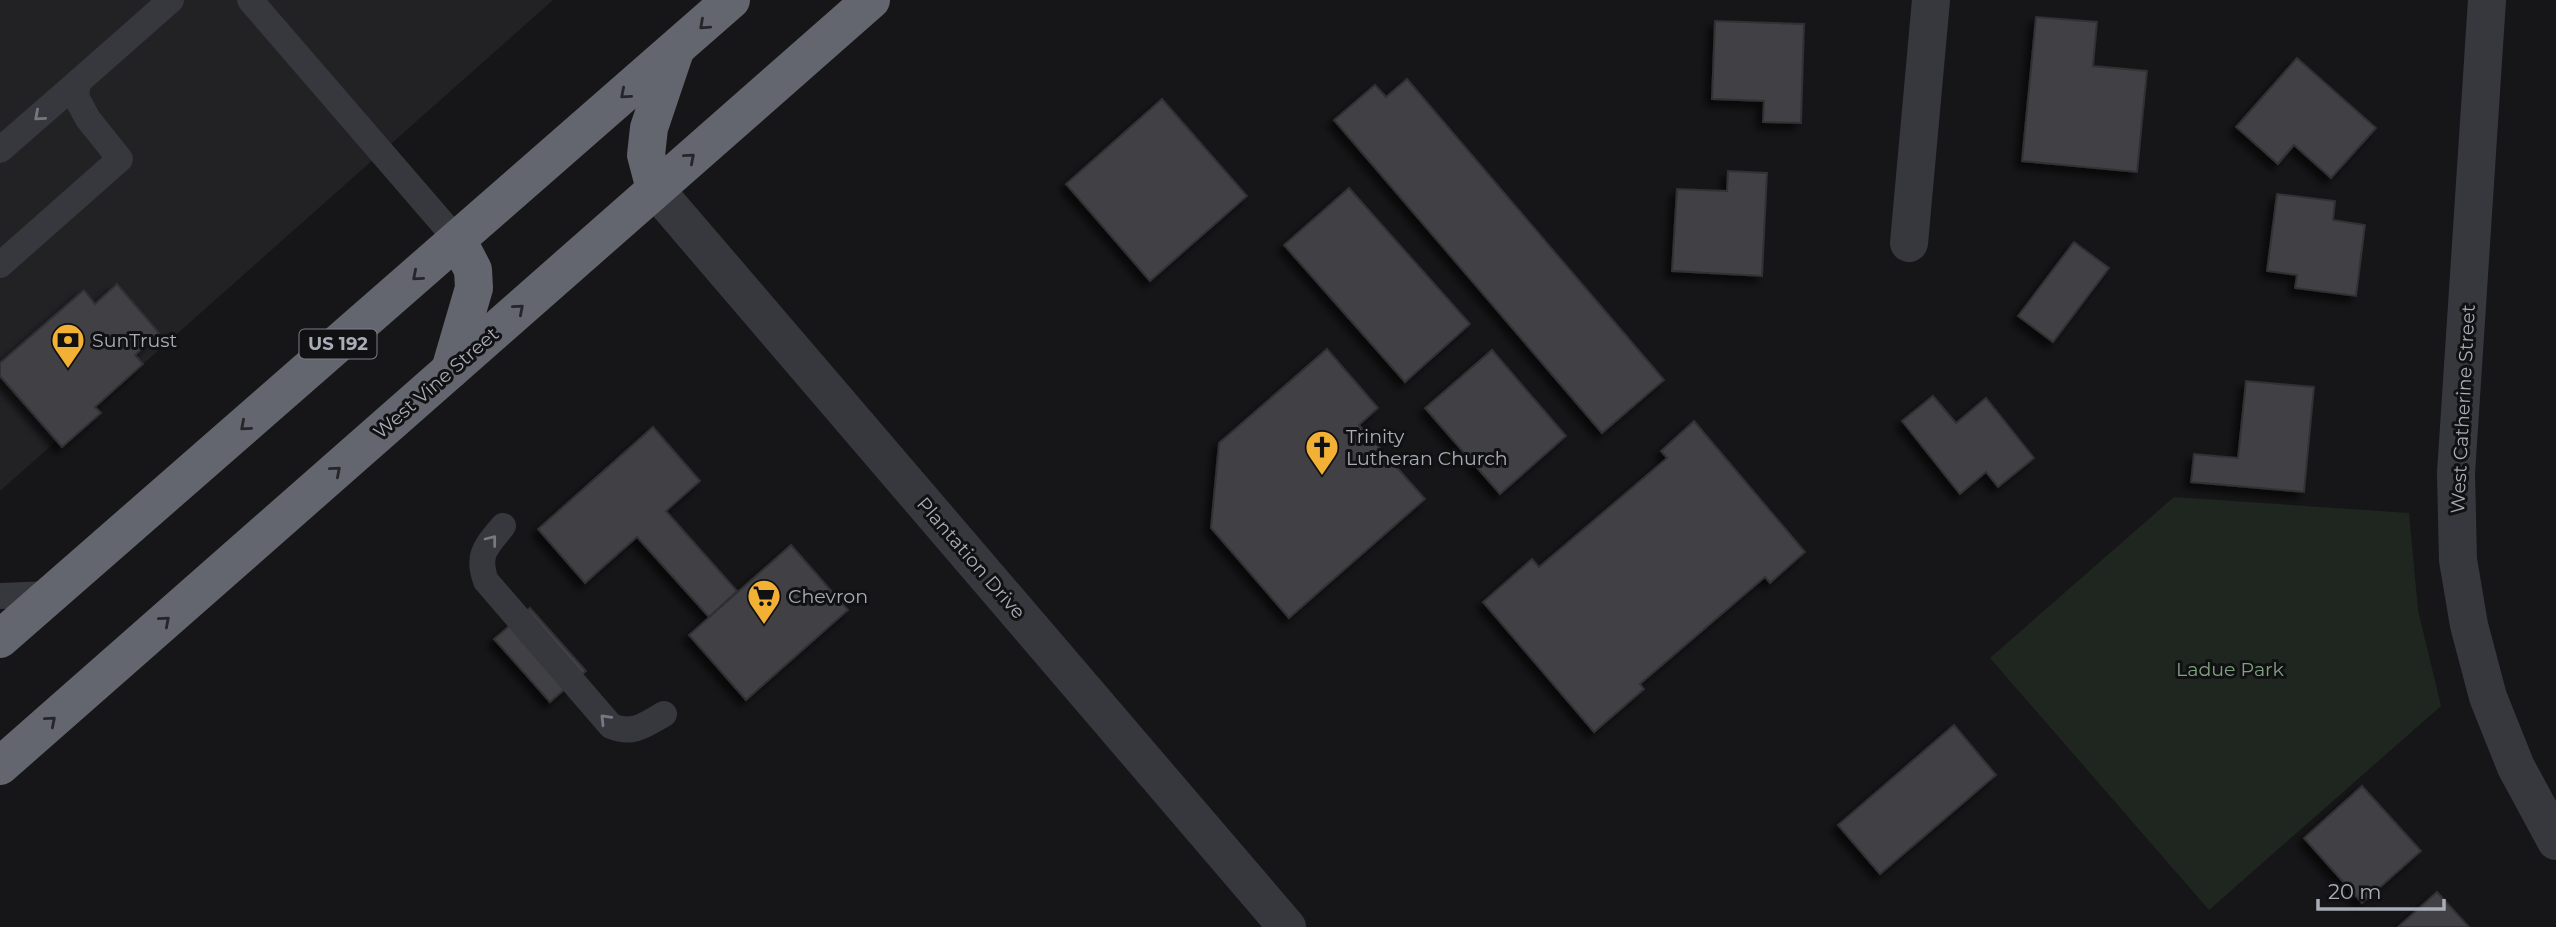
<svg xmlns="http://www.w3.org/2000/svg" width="2556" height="927" viewBox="0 0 2556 927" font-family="Montserrat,sans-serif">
<defs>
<filter id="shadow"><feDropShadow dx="-6" dy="6" stdDeviation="3.5" flood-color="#0009"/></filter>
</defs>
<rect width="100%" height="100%" fill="#161618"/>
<polygon fill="#222225" points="0,0 553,0 0,491"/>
<polygon fill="#1e261f" points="2174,497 2409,513 2418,610 2441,706 2209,910 1990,658"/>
<g fill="#404145" stroke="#303034" stroke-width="2" filter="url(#shadow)">
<polygon points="2036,17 2097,22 2093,66 2147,71 2137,172 2022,161"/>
<polygon points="1715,21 1804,24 1801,123 1763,122 1764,101 1712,99"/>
<polygon points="2297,58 2376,128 2331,178 2294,145 2278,164 2236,127"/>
<polygon points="1407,79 1664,380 1602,433 1334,120 1375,85 1386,97"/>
<polygon points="1162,99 1247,196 1150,281 1066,184"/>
<polygon points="1728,171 1767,173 1762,276 1672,271 1677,189 1727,191"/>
<polygon points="1349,188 1470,324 1405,382 1284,245"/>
<polygon points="2277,194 2335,201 2333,220 2365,225 2356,296 2295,288 2297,275 2267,271"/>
<polygon points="2074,242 2109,268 2053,342 2018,316"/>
<polygon points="117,284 159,333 135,355 143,364 95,407 101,413 62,447 0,376 0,363 84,290 95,304"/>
<polygon points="1327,349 1378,408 1359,425 1425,499 1289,618 1211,528 1219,443"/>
<polygon points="1492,350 1566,436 1500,494 1425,408"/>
<polygon points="2246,381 2314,387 2304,492 2191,482 2194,454 2238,458"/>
<polygon points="1933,396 1956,423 1986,398 2034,458 1998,487 1986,472 1960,494 1902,421"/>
<polygon points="1694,421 1805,552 1770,583 1765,577 1640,684 1644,689 1594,732 1483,602 1532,559 1539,567 1667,458 1661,451"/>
<polygon points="653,427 700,481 666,511 737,591 709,617 637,537 585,583 538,529"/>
<polygon points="791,545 848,610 746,700 689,635"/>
<polygon points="530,608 586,671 550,702 494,639"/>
<polygon points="1954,725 1996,775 1880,874 1838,825"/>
<polygon points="2362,786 2421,851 2362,903 2304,838"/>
<polygon points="2437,892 2469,927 2398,927"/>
</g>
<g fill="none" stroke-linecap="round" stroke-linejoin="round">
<g stroke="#37383d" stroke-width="26">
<polyline points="250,0 458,241"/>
<polyline points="0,150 78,82"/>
<polyline points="0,265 120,159 88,119 76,97 78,82 171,0"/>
<path d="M 503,526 C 487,546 476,554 486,581 L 611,726 C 633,735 645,725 664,714"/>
<polyline points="0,596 51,594"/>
</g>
<g stroke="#37383d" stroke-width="38">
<polyline points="2487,0 2456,473 2458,560 2469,625 2488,697 2516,767 2556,841"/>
<polyline points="655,189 1287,927"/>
<polyline points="1909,243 1931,0"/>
</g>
<g stroke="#63666e" stroke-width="38">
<polyline points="655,189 646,155 649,128 675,51"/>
<polyline points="450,370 474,288 473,270 458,241"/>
<polyline points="0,639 731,0"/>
<polyline points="0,766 871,0"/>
</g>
</g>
<defs><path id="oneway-chevron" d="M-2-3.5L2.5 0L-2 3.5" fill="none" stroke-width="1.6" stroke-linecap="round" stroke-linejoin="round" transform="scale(1.75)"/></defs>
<g stroke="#26262a">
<use href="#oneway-chevron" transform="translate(704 25) rotate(138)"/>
<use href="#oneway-chevron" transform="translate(625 94) rotate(139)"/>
<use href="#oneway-chevron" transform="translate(690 158) rotate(-41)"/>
<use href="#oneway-chevron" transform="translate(417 276) rotate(139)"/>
<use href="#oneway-chevron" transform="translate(519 309) rotate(-41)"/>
<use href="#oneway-chevron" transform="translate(245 426) rotate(139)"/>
<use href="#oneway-chevron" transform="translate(336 471) rotate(-41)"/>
<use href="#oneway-chevron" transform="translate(165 621) rotate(-41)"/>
<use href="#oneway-chevron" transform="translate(51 721) rotate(-41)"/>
</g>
<g stroke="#757881">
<use href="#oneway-chevron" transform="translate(39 116) rotate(139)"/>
<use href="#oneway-chevron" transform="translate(492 540) rotate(-52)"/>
<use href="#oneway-chevron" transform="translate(605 719) rotate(-134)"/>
</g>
<defs>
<symbol id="bank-pin" viewBox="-11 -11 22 30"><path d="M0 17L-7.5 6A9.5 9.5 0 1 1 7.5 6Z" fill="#f2b134" stroke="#111113"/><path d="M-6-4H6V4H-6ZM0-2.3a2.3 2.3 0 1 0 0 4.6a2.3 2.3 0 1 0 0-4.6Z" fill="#111"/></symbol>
<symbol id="church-pin" viewBox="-11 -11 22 30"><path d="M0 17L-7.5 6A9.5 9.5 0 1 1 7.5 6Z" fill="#f2b134" stroke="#111113"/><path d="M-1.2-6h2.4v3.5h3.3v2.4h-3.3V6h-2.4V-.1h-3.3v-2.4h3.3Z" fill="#111"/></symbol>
<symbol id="supermarket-pin" viewBox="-11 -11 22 30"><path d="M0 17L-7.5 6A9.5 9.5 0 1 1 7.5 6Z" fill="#f2b134" stroke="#111113"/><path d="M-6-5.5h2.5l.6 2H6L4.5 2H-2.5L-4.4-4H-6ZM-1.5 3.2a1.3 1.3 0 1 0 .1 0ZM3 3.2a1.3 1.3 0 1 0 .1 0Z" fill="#111"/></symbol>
</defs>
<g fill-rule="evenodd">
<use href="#bank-pin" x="49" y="321" width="38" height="52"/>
<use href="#church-pin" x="1303" y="428" width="38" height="52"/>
<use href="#supermarket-pin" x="745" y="577" width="38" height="52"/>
</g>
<g text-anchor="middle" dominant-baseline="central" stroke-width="6" stroke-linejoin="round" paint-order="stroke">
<rect fill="#111113" stroke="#7b7e86" stroke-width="2" x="299.5" y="329.5" width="77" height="29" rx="5"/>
<g font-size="18" font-weight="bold" fill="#a8adb8">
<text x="338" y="344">US 192</text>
</g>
<g font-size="19" fill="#a8adb8" stroke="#111113" text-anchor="start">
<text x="92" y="340">SunTrust</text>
<text x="1346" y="436">Trinity<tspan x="1346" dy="22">Lutheran Church</tspan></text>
<text x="788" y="596">Chevron</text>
</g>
<g font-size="19" fill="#a8adb8" stroke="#111113">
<text transform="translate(436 383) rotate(-41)">West Vine Street</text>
<text transform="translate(2463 409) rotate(-87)">West Catherine Street</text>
<text transform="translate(971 558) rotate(49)">Plantation Drive</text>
</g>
<g font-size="19" fill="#7fa381" stroke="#111113">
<text x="2230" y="669">Ladue Park</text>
</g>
</g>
<path d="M2318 899v10h126v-10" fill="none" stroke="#a8adb8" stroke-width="3.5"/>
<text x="2328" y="899" font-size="21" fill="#a8adb8" stroke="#111113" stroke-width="5" paint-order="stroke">20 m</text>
</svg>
